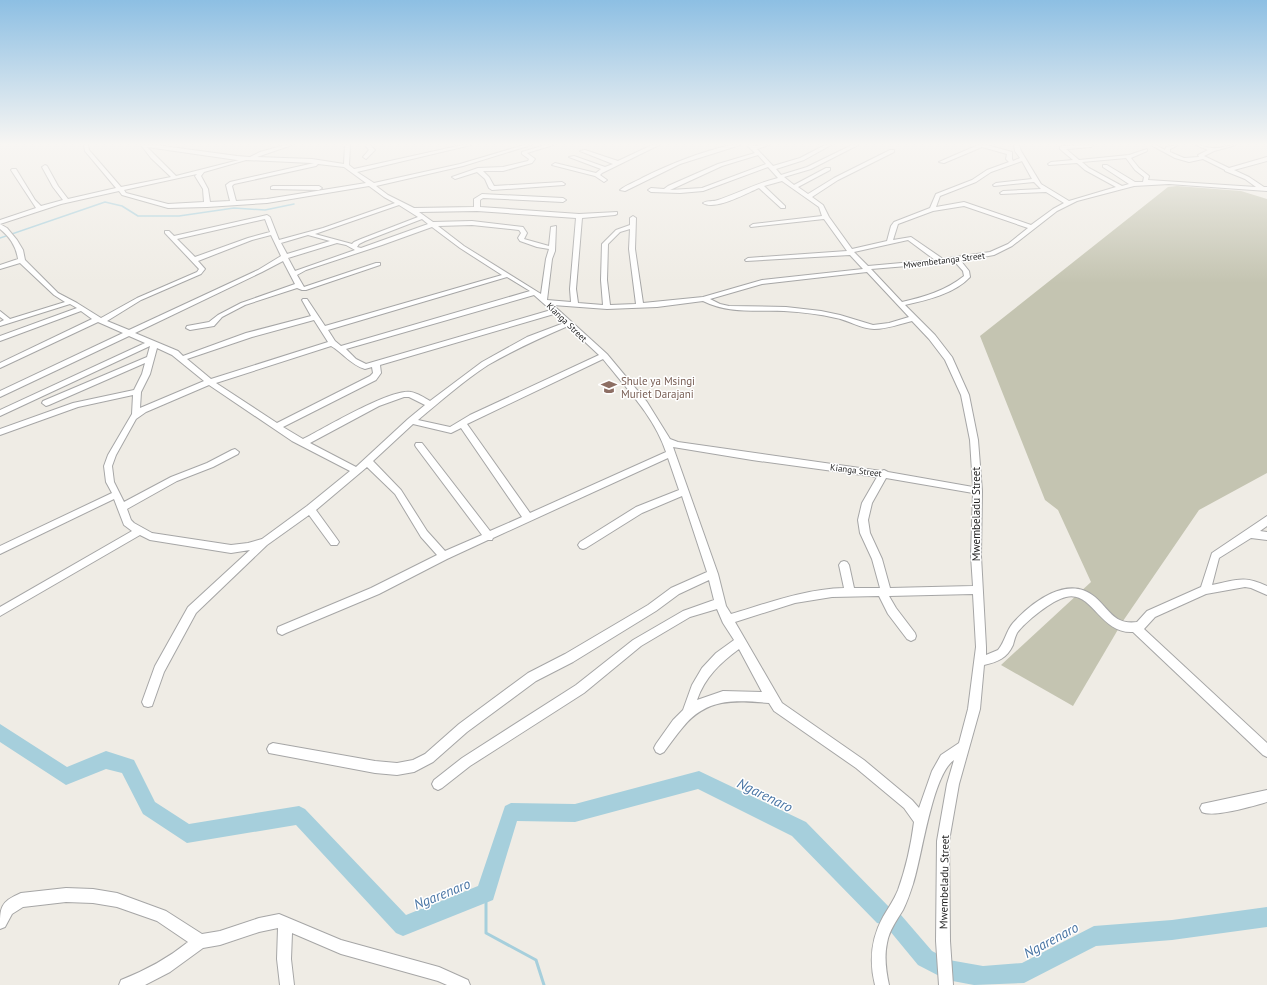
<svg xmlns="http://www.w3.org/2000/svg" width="1267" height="985" viewBox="0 0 1267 985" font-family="'PT Sans',sans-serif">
<rect width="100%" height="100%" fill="#efece5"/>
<polygon fill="#c4c4b1" points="1177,186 1241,191 1267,199 1267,473 1199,510 1123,621 1073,706 1001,665 1091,582 1058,510 1045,500 980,336 1168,187"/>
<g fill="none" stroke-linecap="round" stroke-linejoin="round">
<polyline stroke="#a6cfdc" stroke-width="1.5" points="0,238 105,202 122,206 138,216 179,216 234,208 265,210 294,204"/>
<polyline stroke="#a6cfdc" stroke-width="3" points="486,893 486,933 536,960 544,985"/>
<polygon fill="#a6cfdc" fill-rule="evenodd" points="0,724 67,767 106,751 134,760 155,802 189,824 299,806 305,809 406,915 478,886 505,806 511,803 575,804 699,771 806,822 891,909 893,913 901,915 932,951 949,960 983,966 1022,963 1094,926 1172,920 1267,907 1267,927 1172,940 1096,946 1024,983 974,985 947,980 918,965 885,925 877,923 792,836 698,789 575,822 517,821 493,900 403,936 396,933 296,825 187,843 143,814 122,773 106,769 66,785 0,742"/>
<defs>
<g id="minor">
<path d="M 84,145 L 88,145 L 89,150 L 121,187 L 171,177 L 151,158 L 141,145 L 156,145 L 237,156 L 250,157 L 260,152 L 285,145 L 292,145 L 257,157 L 312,159 L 344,164 L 345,145 L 350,145 L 349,165 L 354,169 L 462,145 L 471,145 L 357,172 L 374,183 L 460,164 L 524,145 L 531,145 L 463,166 L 376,186 L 388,195 L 414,208 L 474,207 L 474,199 L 482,194 L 563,198 L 566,200 L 563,202 L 483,198 L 480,200 L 480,207 L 579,214 L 617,212 L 617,214 L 615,215 L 582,218 L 576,289 L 578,303 L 603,305 L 601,280 L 602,244 L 616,230 L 630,225 L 630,218 L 633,216 L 636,218 L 635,249 L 643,303 L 703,297 L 762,280 L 863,269 L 850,255 L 746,261 L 745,260 L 748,258 L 847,251 L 824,219 L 751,227 L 750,226 L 753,224 L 822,216 L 819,207 L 782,181 L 764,186 L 785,206 L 785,208 L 781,208 L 759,188 C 747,193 715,211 703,203 C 708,200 713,202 718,200 C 739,193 757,183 778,178 L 768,167 L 703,191 L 680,193 L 651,192 L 648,190 L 651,188 L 664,189 L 668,186 L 718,164 L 755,153 L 747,145 L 754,146 L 769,145 L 757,149 L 773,166 L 800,158 L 825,145 L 831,145 L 804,160 L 776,169 L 781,175 L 807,167 L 852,145 L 858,145 L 811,169 L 784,177 L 794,185 L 826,168 L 830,168 L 830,170 L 798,187 L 808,194 L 834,178 L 890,150 L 894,150 L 894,152 L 838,180 L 812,197 L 823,205 L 829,217 L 852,249 L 887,241 L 891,226 L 894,222 L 930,208 L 936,194 L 972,180 L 987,170 L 1009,162 L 1006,159 L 1007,154 L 982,147 L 944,163 L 939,162 L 978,145 L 987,145 L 1012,152 L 1012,159 L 1013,161 L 1020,158 L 1015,151 L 1014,145 L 1019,145 L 1021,151 L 1041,184 L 1069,201 L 1116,187 L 1085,170 L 1077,163 L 1049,165 L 1048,164 L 1051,162 L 1073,160 L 1060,149 L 1060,147 L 1062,146 L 1093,145 L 1091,147 L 1066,149 L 1079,160 L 1129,155 L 1147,149 L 1147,151 L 1131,158 L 1139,168 L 1149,176 L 1148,180 L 1256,187 L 1245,179 L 1225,171 L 1225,170 L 1203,159 L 1189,162 L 1175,158 L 1151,145 L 1156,145 L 1165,150 L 1166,147 L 1178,145 L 1170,149 L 1170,152 L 1184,158 L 1199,157 L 1198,155 L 1208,150 L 1196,145 C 1202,145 1207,148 1212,148 C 1220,149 1228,145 1236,145 L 1214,151 L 1204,156 L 1229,168 L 1267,157 L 1267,161 L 1234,170 L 1249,177 L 1264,187 L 1267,187 L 1267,191 L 1169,184 L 1134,186 L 1077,201 L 1057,211 L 1012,246 L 994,255 L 961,261 L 969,271 L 970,277 C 954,294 927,300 905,305 L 935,335 L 952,357 L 969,395 L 978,440 L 982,491 L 981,556 L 986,647 L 986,655 L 998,650 C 1005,642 1006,631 1013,623 C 1032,602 1068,574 1095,597 C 1110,610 1114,625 1137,622 L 1147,611 L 1201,587 L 1212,553 L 1267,516 L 1267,526 L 1260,531 L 1267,532 L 1267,540 L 1251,538 L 1219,558 L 1212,585 C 1236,580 1244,575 1267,586 L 1267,595 L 1251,588 L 1245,587 L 1206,594 L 1155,617 L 1144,629 L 1267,743 L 1267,757 L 1263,755 L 1133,632 C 1100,634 1092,590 1066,597 C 1052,600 1025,622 1017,633 C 1015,637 1014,641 1013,645 C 1007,658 998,662 984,665 L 980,709 L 959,784 L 949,841 L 950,941 L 953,985 L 939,985 L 936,941 L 937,841 L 947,784 L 954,760 C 932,775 922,857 913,884 C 910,893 907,902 903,910 C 897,920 889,930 887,943 C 884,957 886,971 889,985 L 875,985 C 869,961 871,939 883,917 C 888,908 894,900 898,890 C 906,868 911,845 914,822 L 904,808 L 856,768 L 774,711 L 769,703 C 734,700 707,698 683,727 C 676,735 670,744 664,752 L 660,754 L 656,752 L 654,748 L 656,744 L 673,720 L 683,710 L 692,685 L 702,668 L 716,653 L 734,640 L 723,623 L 717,609 L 690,617 L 641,646 L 584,693 L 470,766 L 442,788 L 438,790 L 434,788 L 432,784 L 434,780 L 462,758 L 576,685 L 633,640 L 683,611 L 714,600 L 709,580 L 679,594 L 656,611 L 573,662 L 536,681 L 467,732 L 433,762 L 414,772 L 397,775 L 375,773 L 269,753 L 267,749 L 269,745 L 273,743 L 375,761 L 397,763 L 413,760 L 425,754 L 459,724 L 528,673 L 565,654 L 648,605 L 671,588 L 707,572 L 682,496 L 642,513 L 586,548 L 583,549 L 580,548 L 578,545 L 580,542 L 636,507 L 679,490 L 668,458 L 493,538 L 492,540 L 488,540 L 447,559 L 379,594 L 286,633 L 282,635 L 278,633 L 277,630 L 278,627 L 371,588 L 437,555 L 421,537 L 395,494 L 367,467 L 316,510 L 337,539 L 339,542 L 337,545 L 331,545 L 309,515 L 267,545 L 196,613 L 164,672 L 152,706 L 148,707 L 144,706 L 142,702 L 155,666 L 188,607 L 250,550 L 231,553 L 150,540 L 140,535 L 0,616 L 0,607 L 132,531 L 124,525 L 114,499 L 0,554 L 0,546 L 112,493 L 106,482 L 104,466 L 108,455 L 132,414 L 133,395 L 78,407 L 0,435 L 0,429 L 73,403 L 134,390 L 142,374 L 145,363 L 49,405 L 46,406 L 42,403 L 43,401 L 147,357 L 150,346 L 0,416 L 0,410 L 145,343 L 129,336 L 0,397 L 0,391 L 123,333 L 98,322 L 0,368 L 0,363 L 92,319 L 81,311 L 0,341 L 0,336 L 77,308 L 70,304 L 0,326 L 0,322 L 4,320 L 0,317 L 0,311 L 10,319 L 65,302 L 54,295 L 20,263 L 0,269 L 0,265 L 18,259 C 16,246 10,237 0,229 L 0,224 L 7,228 L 17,240 L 23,250 L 25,260 L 58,293 L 77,303 L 101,318 L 137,298 L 197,272 L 199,269 L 165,233 L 165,231 L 169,231 L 174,236 L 267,215 L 270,217 L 279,240 L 323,228 L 395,203 L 384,197 L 369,186 L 267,203 L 207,207 L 168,208 L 122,195 L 119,191 L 61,204 L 0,224 L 0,220 L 36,208 L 11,170 L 12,169 L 16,169 L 35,200 L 41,206 L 63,200 L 53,187 L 42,167 L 45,165 L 47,166 L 58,186 L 68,199 L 116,188 L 85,151 ZM 147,147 L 237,160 L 239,160 L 176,176 ZM 758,155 L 766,164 L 702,188 L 670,190 L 722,166 ZM 1126,158 L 1135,170 L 1144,177 L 1143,182 L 1135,182 L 1107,165 L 1103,165 L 1103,167 L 1129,184 L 1122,186 L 1089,168 L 1082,162 ZM 246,160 L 312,163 L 314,163 L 230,182 L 226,185 L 230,201 L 210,202 L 208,189 L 201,176 L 204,172 ZM 1022,161 L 1032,179 L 996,183 L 993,185 L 994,186 L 1034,182 L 1041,189 L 1003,191 L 1000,193 L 1001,194 L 1046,192 L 1064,203 L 1053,209 L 1031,225 L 964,202 L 936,207 L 940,196 L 976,182 L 991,172 ZM 318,164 L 344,167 L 366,183 L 267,199 L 236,201 L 232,186 L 234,184 L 316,166 ZM 197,174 L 195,176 L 203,189 L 204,202 L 168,204 L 126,193 L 124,190 ZM 399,205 L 418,217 L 361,239 L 354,242 L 352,244 L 315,234 ZM 964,206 L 1028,228 L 1008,244 L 990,252 L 943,259 L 911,237 L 893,240 L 898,224 L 933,211 ZM 477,211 L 576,218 L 570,289 L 571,302 L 547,300 L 552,259 L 555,251 L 556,226 L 551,227 L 549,246 L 524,239 L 527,233 L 523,227 L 472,221 L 433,222 L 419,212 ZM 265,219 L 270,232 L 248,238 L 195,257 L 177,239 ZM 422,219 L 428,224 L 361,248 L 357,247 L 359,244 L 365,241 ZM 472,225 L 519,230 L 521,233 L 518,238 L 520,241 L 537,247 L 549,249 L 546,259 L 541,294 L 464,246 L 438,226 ZM 432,227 L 460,248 L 502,275 L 325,326 L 307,299 L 303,299 L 302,300 L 311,316 L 246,333 L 183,356 L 178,351 L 135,333 L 262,272 L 283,261 L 295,284 L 241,303 L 218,315 L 209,322 L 187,326 L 186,328 L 190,330 L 214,326 L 222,317 L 245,305 L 297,288 L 302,290 L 306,290 L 380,265 L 380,263 L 376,263 L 304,287 L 297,275 L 306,270 L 382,245 ZM 630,229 L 629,249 L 636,304 L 610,305 L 607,280 L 608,244 L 620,232 ZM 271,235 L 281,256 L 258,270 L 129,330 L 107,321 L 141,300 L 201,274 L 205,269 L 198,261 L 252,240 ZM 308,235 L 330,241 L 287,254 L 281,243 ZM 908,240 L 935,260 L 868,266 L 854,252 ZM 337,243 L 346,245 L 355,250 L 295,271 L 288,258 ZM 955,262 L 963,271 L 964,276 C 945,291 924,297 902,302 L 871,269 ZM 867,272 L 909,317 L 889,323 L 873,325 L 840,315 L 821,311 L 786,307 L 729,306 L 720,304 L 710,299 L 762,284 ZM 507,277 L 530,291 L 341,346 L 335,341 L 328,330 ZM 534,295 L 551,310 L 366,364 L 356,359 L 346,349 ZM 703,301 C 729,314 755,310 784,311 C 801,312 819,314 836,318 C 848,320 861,329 874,329 C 887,329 900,324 912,321 L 929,339 L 945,360 L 961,395 L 970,440 L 973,487 L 888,472 L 884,470 L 881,471 L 678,442 L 670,439 L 647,402 L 607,354 L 553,305 L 607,309 L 657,307 ZM 554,314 L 564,323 L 527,337 L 482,362 L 430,401 C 425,398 417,393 411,392 C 391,388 323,429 303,439 L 283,427 L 376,380 L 381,373 L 380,365 ZM 314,320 L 328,342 L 211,379 L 187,359 L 252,337 ZM 568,326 L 599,355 L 470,415 L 450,427 L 418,420 C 441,401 463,381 488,365 C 514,350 540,338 568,326 ZM 331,346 C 343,353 351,365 365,369 L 372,367 L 373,373 L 370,376 L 277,423 L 216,383 ZM 157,348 L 172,355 L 204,381 L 140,408 L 141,392 L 150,374 ZM 603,359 C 626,388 654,416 666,452 L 530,513 L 467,424 ZM 209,385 L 292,441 L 350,471 L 307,506 L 262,539 L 248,543 L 231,545 L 152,533 L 134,523 L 131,520 L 127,509 L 177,481 L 213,467 L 238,454 L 239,452 L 235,449 L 232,450 L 207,463 L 171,477 L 124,502 L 114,482 L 112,466 L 116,455 L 136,419 L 146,412 ZM 404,397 L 409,397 L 425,405 L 408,419 L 356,467 L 310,443 L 379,406 ZM 413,424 L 451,433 L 461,428 L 522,517 L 490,531 L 422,443 L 416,443 L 415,445 L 416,447 L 482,535 L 445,551 L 427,531 L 401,490 L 373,461 ZM 673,447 L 752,460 L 877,477 L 862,503 L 858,520 L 860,533 L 872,559 L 880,588 L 854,588 L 849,565 L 847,562 L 844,561 L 841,562 L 839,565 L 844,588 C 805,589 768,603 731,614 L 726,606 L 718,574 ZM 886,478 L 973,493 L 971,556 L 973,586 L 890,588 L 882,559 L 870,533 L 868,520 L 872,503 ZM 973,594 L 976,647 L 968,709 L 959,743 L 941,755 L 932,771 L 919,808 L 912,800 L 864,760 L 782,703 L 735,622 L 795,603 L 832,597 L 879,596 L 888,614 L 907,639 L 911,641 L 915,639 L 916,636 L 915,633 L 896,608 L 889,596 ZM 739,649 L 762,692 L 723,691 L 697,700 C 705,677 720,663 739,649 Z"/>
<polygon points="365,145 370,145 375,150 366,159 363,157 369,150"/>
<polygon points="545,145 553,145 527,153 535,159 532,163 503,171 483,171 489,177 494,186 562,182 565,184 564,185 492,190 489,188 485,179 477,172 455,179 452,177 478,168 503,167 528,161 529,159 522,154 522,152"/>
<polygon points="652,145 659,145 602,173 600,175 607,180 604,182 595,176 552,165 555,163 596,173 601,169 569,157 574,156 605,167 613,164 580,151 585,150 618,161"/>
<path d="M 731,145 L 740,145 L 680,164 L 625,191 L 620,190 C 626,185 635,182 642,178 C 670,164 700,152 731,145 Z"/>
<polygon points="273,186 319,186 322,188 319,190 271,189 271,187"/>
<path d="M 1267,790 L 1267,802 C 1253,806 1214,818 1202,812 L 1200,808 L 1202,804 Z"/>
<path d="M 66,888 L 93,889 L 117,893 L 166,911 L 202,934 L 220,931 L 259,918 L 279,914 L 341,940 L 439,967 L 468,980 L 470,985 L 447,985 L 438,981 L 341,954 L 292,933 L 291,959 L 294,985 L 280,985 L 277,959 L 278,928 L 259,932 L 220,945 L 203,948 L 170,972 L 145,985 L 119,985 L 121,980 C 146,970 167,959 188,942 L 157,921 L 117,907 L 93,903 L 66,902 L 23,907 L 12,914 L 5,927 L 0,929 C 0,907 0,902 21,893 Z"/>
</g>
</defs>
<use href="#minor" stroke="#a6a6a6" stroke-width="2"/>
<use href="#minor" fill="#fff" fill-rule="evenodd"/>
</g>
<linearGradient id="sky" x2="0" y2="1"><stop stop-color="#8dbfe3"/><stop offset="0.51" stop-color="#f8f6f3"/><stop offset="1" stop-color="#f8f6f3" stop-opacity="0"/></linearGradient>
<rect width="1267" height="283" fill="url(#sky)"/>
<defs>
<symbol id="school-bare" viewBox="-9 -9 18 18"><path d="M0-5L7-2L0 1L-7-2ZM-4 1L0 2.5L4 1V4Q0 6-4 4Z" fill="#8d6e63" stroke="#fff" stroke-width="2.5" paint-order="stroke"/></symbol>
</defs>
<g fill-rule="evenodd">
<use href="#school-bare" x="598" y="376" width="22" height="22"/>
</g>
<g text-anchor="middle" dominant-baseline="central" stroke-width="3" stroke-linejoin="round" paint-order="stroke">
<g font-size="9" fill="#1f1f1f" stroke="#fff">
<text transform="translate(944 260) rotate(-7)">Mwembetanga Street</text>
<text transform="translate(567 322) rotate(44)">Kianga Street</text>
<text transform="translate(856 470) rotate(7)">Kianga Street</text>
</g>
<g font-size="11" fill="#785e54" stroke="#fff" text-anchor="start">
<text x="621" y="381">Shule ya Msingi<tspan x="621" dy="13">Muriet Darajani</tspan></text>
</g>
<g font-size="11" fill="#1f1f1f" stroke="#fff">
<text transform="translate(976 514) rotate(-90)">Mwembeladu Street</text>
<text transform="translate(944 882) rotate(-89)">Mwembeladu Street</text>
</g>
<g font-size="14" font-style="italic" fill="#4a76a5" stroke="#fff">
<text transform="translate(765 795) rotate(26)">Ngarenaro</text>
<text transform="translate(442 894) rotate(-22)">Ngarenaro</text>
<text transform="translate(1051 940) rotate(-28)">Ngarenaro</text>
</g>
</g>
</svg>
